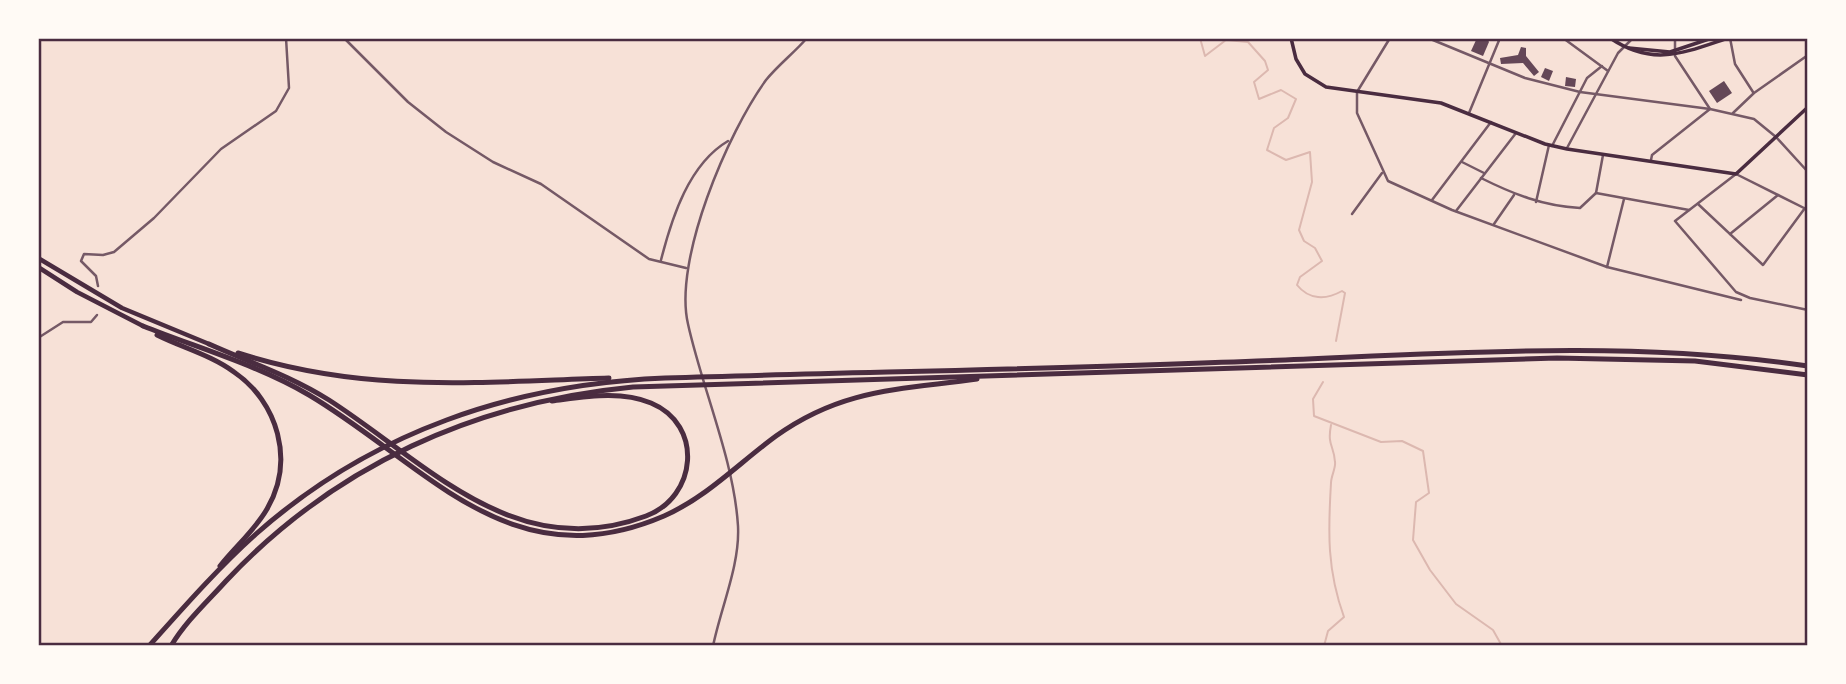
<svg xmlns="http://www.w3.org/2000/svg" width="1846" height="684" viewBox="0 0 1846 684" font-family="'PT Sans Narrow',sans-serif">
<rect width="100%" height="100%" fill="#f7e1d7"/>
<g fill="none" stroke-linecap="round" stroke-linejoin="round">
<g stroke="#dcb8b0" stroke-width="2">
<path d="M 1200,38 L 1205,56 L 1226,40 L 1248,42 L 1265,61 L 1268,70 L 1254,82 L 1259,99 L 1281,90 L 1296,99 L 1288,118 L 1274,128 L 1267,150 L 1286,160 L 1310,152 L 1312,182 L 1299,230 L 1304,241 L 1315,248 L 1322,261 L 1300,277 L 1297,285 C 1309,300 1326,300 1342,291 L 1345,293 L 1336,341"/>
<polyline points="1323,382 1313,399 1314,416 1381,442 1402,441 1423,451 1429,493 1416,502 1413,540 1430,570 1456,604 1493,630 1502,646"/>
<path d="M 1324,646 L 1328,631 L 1344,617 C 1327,570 1328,532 1331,483 C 1331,476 1336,468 1335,462 C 1334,445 1327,446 1331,425"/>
</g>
</g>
<g fill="#644757">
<polygon points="1477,38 1487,38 1489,42 1483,56 1471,51"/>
<polygon points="1521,47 1526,48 1526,56 1539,72 1534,76 1523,63 1501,64 1500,58 1518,55"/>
<polygon points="1545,68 1553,71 1549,81 1541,77"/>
<polygon points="1566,77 1576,79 1575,87 1565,86"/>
<polygon points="1724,81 1732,93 1717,103 1709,91"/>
</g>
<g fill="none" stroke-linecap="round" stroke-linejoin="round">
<g stroke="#755966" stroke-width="2.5">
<polyline points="344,38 408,102 446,132 493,162 541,184 649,259 686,268"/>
<polyline points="1390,38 1357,92 1357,113 1388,181 1452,210 1607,267 1741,300"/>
<polyline points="1428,38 1525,78 1580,92 1710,109 1754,119 1776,137 1808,172"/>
<polyline points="1563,38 1608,71"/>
<polyline points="1730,38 1735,64 1753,92"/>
<polyline points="1469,113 1500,38"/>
<polyline points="1733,113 1754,93 1808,55"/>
<polyline points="1552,146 1587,78 1602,66"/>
<polyline points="1567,148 1618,53 1633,38"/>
<polyline points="1651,160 1652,155 1710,109 1675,56 1675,38"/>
<polyline points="1462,162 1484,173"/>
<polyline points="1736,174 1675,221 1736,292 1750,298 1808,310"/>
<path d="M 1481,178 C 1513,194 1543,206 1580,208 L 1596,193 L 1689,210"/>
<polyline points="1596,193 1603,155"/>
<polyline points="1432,200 1491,122"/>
<polyline points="1536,202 1549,145"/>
<polyline points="1698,204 1763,265 1805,208"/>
<polyline points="1456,211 1516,133"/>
<polyline points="1352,214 1382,173"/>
<polyline points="1494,224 1514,195"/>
<polyline points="1730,234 1778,195"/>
<path d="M 661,260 C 672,217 689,164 728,141"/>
<polyline points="1607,267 1624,199"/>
<polyline points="98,286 96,276 81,261 84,254 103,255 114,252 154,218 221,149 276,111 289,88 286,38"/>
<polyline points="38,338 63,322 91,322 97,315"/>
<path d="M 713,646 C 721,607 740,565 738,526 C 734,460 702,388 688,324 C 673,260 728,132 766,80 C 778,65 794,53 807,38"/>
</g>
<polyline stroke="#755966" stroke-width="2.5" points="1736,174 1808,210"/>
<g stroke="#4a2c40" stroke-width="3.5">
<polyline points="1291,38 1296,59 1305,74 1326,87 1441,103 1545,144 1567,149 1736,174 1808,107"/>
<path d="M 1610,38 C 1653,67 1683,53 1728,38"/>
<polyline points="1629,48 1670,52 1712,38"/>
</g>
<g stroke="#4a2c40" stroke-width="4.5">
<polyline points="38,258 122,308 209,344"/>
<polyline points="38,267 77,292 143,326"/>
</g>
<g stroke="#4a2c40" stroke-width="5">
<path d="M 143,326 C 198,348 258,365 309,395 C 427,465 510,582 664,516 C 707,497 739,463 776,436 C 843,388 900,390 977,379"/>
<path d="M 157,335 C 183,348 211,355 234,372 C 278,402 295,461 267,509 C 255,530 235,547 220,566"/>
<path d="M 209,344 C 249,362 291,376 329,400 C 427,463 516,565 646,516 C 697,497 704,425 651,403 C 620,390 584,397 552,401"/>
<path d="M 238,353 C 366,394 478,382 609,378"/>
<path d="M 149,646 C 183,608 218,568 256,534 C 371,432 513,384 665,378 C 862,372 1060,369 1257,361 C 1441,354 1624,339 1808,366"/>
<path d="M 171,646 C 186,621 207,602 226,581 C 335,465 476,402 633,387 L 1557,358 L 1695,361 L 1808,375"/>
</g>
</g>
<rect width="1846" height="684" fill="none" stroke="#fffaf5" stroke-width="80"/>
<rect x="40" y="40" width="1766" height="604" fill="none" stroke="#4a2c40" stroke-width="2.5"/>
</svg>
